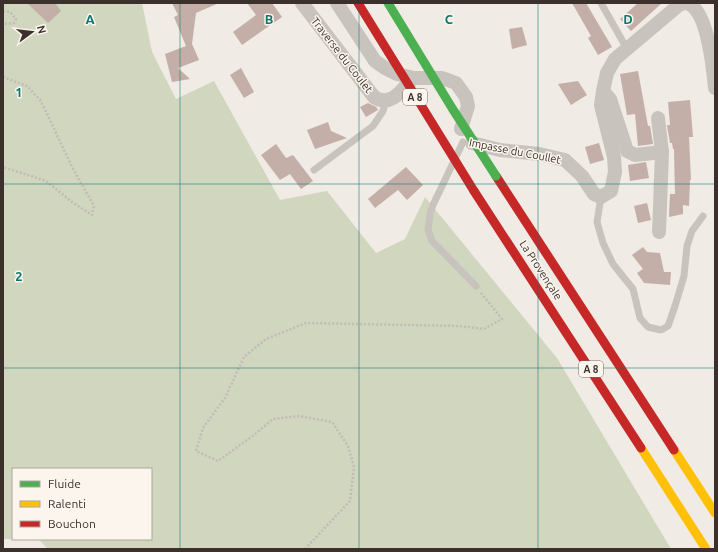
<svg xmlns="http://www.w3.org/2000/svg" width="718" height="552" viewBox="0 0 718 552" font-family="Ubuntu,sans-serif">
<rect width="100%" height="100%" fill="#f0ebe5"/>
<polygon fill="#d1d6bf" points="3,3 142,3 152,52 176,99 214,81 280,200 327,191 376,253 405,239 425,197 557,358 671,549 48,549 38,539 151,539 151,469 13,469 13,539 3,539"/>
<g fill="#c3afa7">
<polygon points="27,3 55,3 61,11 48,23"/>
<polygon points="172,3 219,3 196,13 192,44 199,60 178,68 190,79 172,82 165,54 186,46 174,17 178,15"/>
<polygon points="247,3 272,3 282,17 242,45 233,32 256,15"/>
<polygon points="572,3 586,3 612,47 598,55 588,38 591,36"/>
<polygon points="638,3 662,3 631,31 620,19"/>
<polygon points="522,27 527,45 512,49 509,29"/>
<polygon points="241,68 254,92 244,98 230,75"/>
<polygon points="638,71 648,126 650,126 653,144 638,146 635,114 627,115 620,74"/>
<polygon points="578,81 587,95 571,105 558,84"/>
<polygon points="690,100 693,137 689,137 691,180 690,180 689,206 683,205 683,214 669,217 670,194 675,194 674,149 673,149 672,143 670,143 667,125 670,125 668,102"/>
<polygon points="368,103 376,107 378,110 366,117 360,107"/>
<polygon points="328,122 331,131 347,138 315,149 307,130"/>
<polygon points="599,143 604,160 590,164 585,147"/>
<polygon points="276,144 286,158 293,155 313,181 301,189 290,174 280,180 261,155"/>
<polygon points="646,162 649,178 630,181 628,165"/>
<polygon points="406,167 423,185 407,200 398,190 375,208 368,199"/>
<polygon points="647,203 651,220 638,223 634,206"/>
<polygon points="643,247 647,252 660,253 664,272 671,272 670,285 644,283 637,273 643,269 632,255"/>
</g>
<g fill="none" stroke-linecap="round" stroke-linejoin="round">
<g stroke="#c2bbb6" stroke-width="2.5" stroke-dasharray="2 2" stroke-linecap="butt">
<polyline points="3,11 10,12 16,19 14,23 3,24"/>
<polyline points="3,77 27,86 41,101 72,167 94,206 92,215 72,202 46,181 3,167"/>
<polyline points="305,549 350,501 354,467 348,446 332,422 299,416 273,419 254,435 218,461 196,451 203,428 225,398 244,357 266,339 306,323 459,326 484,329 502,319 481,293"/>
</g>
<g stroke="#c9c3be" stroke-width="7">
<polyline points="601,3 627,49"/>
<polyline points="463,142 433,205 430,214 428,230 432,241 476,286"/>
<polyline points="314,170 373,126 383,111 386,101"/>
<polyline points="601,197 597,222 603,243 613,264 633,289 640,318 648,327 661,330 668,326 675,306 684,276 687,246 692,231 703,216"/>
</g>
<g stroke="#c9c3be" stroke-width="14">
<path d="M 302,3 L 374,97 C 391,108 402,90 413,78"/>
<polyline points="337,3 375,61 385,68 397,74 414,78 442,78 456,83 466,97 468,106 461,129"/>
<path d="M 687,3 C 708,10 713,68 715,88"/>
<polyline points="603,91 610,99 627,151 635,155 662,152 659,232"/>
<polyline points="658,118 662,152"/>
<polyline points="472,143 500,150 539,154 565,160 582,176 594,194 601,197 611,191 615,172 614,157 601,105 603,91 607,73 615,59 679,5 684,3"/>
</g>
<g stroke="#ffc107" stroke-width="9">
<polyline points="641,448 706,549"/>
<polyline points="674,450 715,513"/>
</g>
<g stroke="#c62828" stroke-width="9">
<polyline points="496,176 674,450"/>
<polyline points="474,191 641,448"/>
</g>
<polyline stroke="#4caf50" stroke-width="9" points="388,3 452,108 496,176"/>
<polyline stroke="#c62828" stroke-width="9" points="358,3 474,191"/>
</g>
<path fill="none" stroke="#0f766e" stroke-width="1" stroke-opacity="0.55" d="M 180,3 L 180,549M 359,3 L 359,549M 538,3 L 538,549M 3,184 L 715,184M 3,368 L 715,368"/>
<g text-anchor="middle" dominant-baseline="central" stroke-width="3" stroke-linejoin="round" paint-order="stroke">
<g fill="#fbf5ee" stroke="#756b66" stroke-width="1">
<rect x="403" y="89" width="24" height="16" rx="3"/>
<rect x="579" y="361" width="24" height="16" rx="3"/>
</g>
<g font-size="10" font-weight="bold" fill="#3b302b">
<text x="415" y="97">A 8</text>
<text x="591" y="369">A 8</text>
</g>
<g font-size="11" fill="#3b302b" stroke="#fbf5ee">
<text transform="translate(342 55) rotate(52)">Traverse du Coulet</text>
<text transform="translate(515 151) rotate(11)">Impasse du Coullet</text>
<text transform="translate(541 270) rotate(57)">La Provençale</text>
</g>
</g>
<g font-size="13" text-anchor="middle" font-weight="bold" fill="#0f766e" stroke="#fbf5ee" stroke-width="3" stroke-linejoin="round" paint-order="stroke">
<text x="90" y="24">A</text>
<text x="269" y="24">B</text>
<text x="449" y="24">C</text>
<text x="628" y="24">D</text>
<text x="19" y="97">1</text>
<text x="19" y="281">2</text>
</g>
<rect width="718" height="552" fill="none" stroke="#3b302b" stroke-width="8"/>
<rect x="12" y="468" width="140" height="72" fill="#fbf5ee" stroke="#aea6a0"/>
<rect x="20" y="481" width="20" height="6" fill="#4caf50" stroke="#aea6a0"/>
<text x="48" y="488" font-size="12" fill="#3b302b">Fluide</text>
<rect x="20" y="501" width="20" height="6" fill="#ffc107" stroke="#aea6a0"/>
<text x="48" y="508" font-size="12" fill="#3b302b">Ralenti</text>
<rect x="20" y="521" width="20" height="6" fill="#c62828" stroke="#aea6a0"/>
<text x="48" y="528" font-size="12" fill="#3b302b">Bouchon</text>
<g transform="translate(32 32) rotate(75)" stroke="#fbf5ee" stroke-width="3" paint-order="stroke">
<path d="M0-3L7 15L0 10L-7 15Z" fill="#3b302b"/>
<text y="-6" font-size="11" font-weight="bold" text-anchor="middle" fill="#3b302b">N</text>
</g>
</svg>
